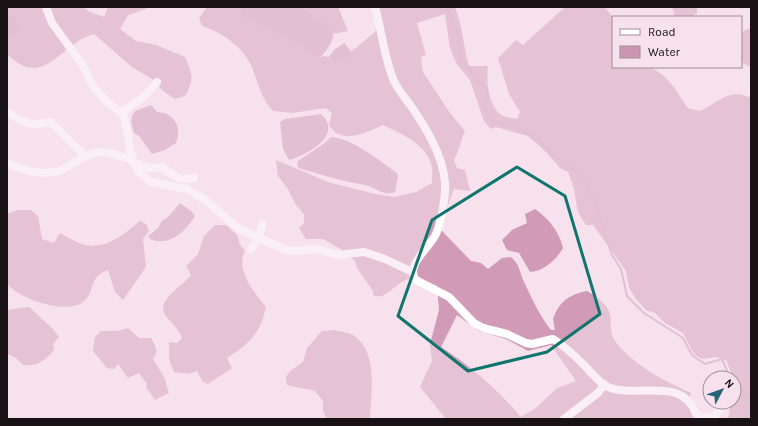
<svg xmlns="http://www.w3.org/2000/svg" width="758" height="426" viewBox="0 0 758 426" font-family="Karla,sans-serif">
<rect width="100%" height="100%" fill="#f6e1ec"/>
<g fill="#d19bb7" fill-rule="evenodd">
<path d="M 7,7 L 83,7 L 90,12 L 104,17 L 108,7 L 147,7 L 146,9 L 128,15 L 120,29 L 136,41 L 156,45 L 185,57 C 192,74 195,79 185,96 L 175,99 L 163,91 L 152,79 L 132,67 L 94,34 C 89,36 82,38 77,42 C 52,59 37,84 7,54 Z"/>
<path d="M 207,7 L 242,7 L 243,17 L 297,44 L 314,57 L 319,58 L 323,56 L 329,57 L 335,65 L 375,32 L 378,23 L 374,7 L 455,7 C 463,27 463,46 469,66 L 488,66 C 486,81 488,104 501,115 C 505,117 513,118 517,119 L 520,112 L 509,94 L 498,58 L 516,40 L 523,45 L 565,7 L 605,7 L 613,18 L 613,67 C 624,67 637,65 648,67 C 666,71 679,95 688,108 L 700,111 C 719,102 730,87 751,98 L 751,419 L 728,419 L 731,402 L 734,402 C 734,384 734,377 726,360 L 717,357 L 702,359 L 694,354 L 683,333 L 665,323 L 655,313 L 646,310 L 636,299 L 629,288 L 626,271 L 593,225 L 586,225 C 583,220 578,214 577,208 C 575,194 574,186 568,172 L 560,168 L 546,152 L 528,136 L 496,127 L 491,129 L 484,121 L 470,80 L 456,63 L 450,48 L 445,14 L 417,23 L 426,55 L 421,57 L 423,72 L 450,113 L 465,131 C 460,142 460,149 454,160 L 457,168 L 465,170 L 470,191 L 454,189 L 444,216 L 441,230 L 471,261 L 481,263 L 488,269 L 502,258 L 511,257 C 521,266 519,272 525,284 C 533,301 540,316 551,330 L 555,330 L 553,319 C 560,301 568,295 587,291 C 595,295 605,303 609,311 C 613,319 608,331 615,341 C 634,366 663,380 691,393 L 688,403 L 695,419 L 446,419 L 420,387 L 432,361 L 430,344 L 439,310 L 437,286 C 428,283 419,278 409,279 C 396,281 386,302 373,295 L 373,291 L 357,268 L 355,261 L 339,248 L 323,239 L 306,239 L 299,228 L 304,223 L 304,214 L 296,205 L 288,189 L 278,176 L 276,160 L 328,182 L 371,193 L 393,197 L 416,192 L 432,183 C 432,178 433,172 432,167 C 427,144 402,134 383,125 C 366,132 342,146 329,125 L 332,113 L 326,108 L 292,113 L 273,111 C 261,99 258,83 252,67 C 243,47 222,32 202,26 L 199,18 ZM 457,315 L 479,331 L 506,339 L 528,351 L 551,345 L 576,381 L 557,388 L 536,408 L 521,417 C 498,390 472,367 441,347 Z"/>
<polygon points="299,7 338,7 348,31 333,34 323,24"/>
<polygon points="672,7 697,7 697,14 694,14 693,17 675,17"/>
<polygon points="751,28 751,67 741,62 741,32"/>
<path d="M 535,209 C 549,219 559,231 563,248 C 557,259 543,272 530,272 L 519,253 L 507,250 L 502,240 L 512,230 L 527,223 L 525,214 Z"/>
<path d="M 18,210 L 31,210 L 38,216 L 42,239 L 54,243 L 60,233 C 67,237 77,243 85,245 C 108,249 124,234 140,221 L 146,224 L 149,231 L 143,239 L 146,267 L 123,300 L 115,292 L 108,270 C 88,277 96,290 84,301 C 68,316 20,299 7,284 L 7,214 Z"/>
<path d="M 215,225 L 226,225 L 237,235 L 240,245 L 245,251 C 235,270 254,292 266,307 C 260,334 250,343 227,358 L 232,368 L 208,384 L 203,382 L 197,371 L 188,374 L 174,372 L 169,359 L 169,342 L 177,343 L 182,338 C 178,327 171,323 165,315 C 156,300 183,286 191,275 L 186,266 L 198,254 L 204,236 Z"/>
<path d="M 29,307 L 53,329 L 59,337 L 53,344 L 54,350 C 45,361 38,366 23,365 L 16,358 L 7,354 L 7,310 Z"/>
<path d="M 128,328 L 139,338 L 151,338 C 156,347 159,351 153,359 L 164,377 L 169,393 L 155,400 L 146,387 L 147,384 L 139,373 L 128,378 L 118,364 L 114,369 L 107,368 L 93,351 L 95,337 L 101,331 L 117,331 Z"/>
<path d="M 335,330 C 340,332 348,332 353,335 C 379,352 371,393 370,419 L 327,419 L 323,411 L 323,401 L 315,391 L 287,385 L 286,377 L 290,371 L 303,362 L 307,348 L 322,331 Z"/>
</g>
<g fill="#cb96b2">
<path d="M 242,7 C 260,7 280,4 298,7 C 304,8 332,29 333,35 C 333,42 324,55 319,58 L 314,57 L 297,44 L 243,17 L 241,14 Z"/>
<polygon points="8,15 14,18 20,27 14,36 7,40"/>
<polygon points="344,43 351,51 350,54 335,65 329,57 334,50"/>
<path d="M 151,105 L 157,112 C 173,112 183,127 176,143 L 165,150 L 152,154 L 139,136 L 134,133 L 131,122 L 132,116 L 135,111 Z"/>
<path d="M 321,114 C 344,135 307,155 289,160 L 283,149 L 280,122 L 285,119 Z"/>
<path d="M 331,137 C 352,138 380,161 397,173 L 398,176 L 395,192 C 384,197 375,187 365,185 C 342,181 321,175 299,168 L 297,166 L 298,161 L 326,142 Z"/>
<path d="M 180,203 L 191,211 L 195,216 C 185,232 169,247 150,239 L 148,236 L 158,228 L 162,221 L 169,216 Z"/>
</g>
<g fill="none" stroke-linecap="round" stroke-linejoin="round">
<g stroke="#cb96b2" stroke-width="2">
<polyline points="446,7 459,36 461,59 487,91 486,106 488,117 492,121 510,126 535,136 552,155 571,166 583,181 595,203 612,255 621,269 627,296 644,313 683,338 692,355 705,364 722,359 730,378"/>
<polyline points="734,395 737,402 743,395 751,392"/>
</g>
<g stroke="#fff" stroke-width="8">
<polyline points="46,7 52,23 82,64 95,89 107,102 124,115 132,159 139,172 151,182 187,189 205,200 239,229 284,249 293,251 317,249 338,255 364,252 385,259 412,272"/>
<path d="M 375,7 C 382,31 384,58 394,81 C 398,90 405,98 411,106 C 426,128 443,155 445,183 C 446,196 441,222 436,234 C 431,246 404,266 416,280 L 449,297 L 474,323 L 483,328 L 507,334 L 526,343 L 532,344 L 553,339 C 564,346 574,355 583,364 C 591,372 599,383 608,387 C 637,399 682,375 696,414 L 704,418 L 715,415 L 728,402"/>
<path d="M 7,112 C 25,123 29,127 51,122 L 85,156"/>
<polyline points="122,112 146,95 157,82"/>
<polyline points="133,162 149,168 162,167 176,177 183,179 194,178"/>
<path d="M 7,163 C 27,171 49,179 69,166 C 79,160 88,152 102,152 C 111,152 122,158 132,159"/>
<polyline points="251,249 259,238 262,224"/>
<polyline points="564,419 599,392 604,384"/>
</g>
</g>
<path d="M0 0H758V426H0ZM 517,167 L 565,196 L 600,314 L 547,352 L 468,371 L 398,316 L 432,220 Z" fill="#f6e1ec" fill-opacity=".55" fill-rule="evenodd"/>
<path fill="none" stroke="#0f766e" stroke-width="3" stroke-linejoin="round" d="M 517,167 L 565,196 L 600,314 L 547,352 L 468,371 L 398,316 L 432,220 Z"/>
<rect width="758" height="426" fill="none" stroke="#191215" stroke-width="16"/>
<rect x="612" y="16" width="130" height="52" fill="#f6e1ec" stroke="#9e8e96"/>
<rect x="620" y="29" width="20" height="6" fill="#ffffff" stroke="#9e8e96"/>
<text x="648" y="36" font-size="12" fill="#191215">Road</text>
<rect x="620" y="46" width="20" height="12" fill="#cb96b2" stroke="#9e8e96"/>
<text x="648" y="56" font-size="12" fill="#191215">Water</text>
<g transform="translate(722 390) rotate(49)"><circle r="19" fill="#f6e1ec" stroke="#9e8e96"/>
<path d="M0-3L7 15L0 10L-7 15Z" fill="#25657a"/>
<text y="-6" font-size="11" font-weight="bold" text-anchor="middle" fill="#191215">N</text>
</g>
</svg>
